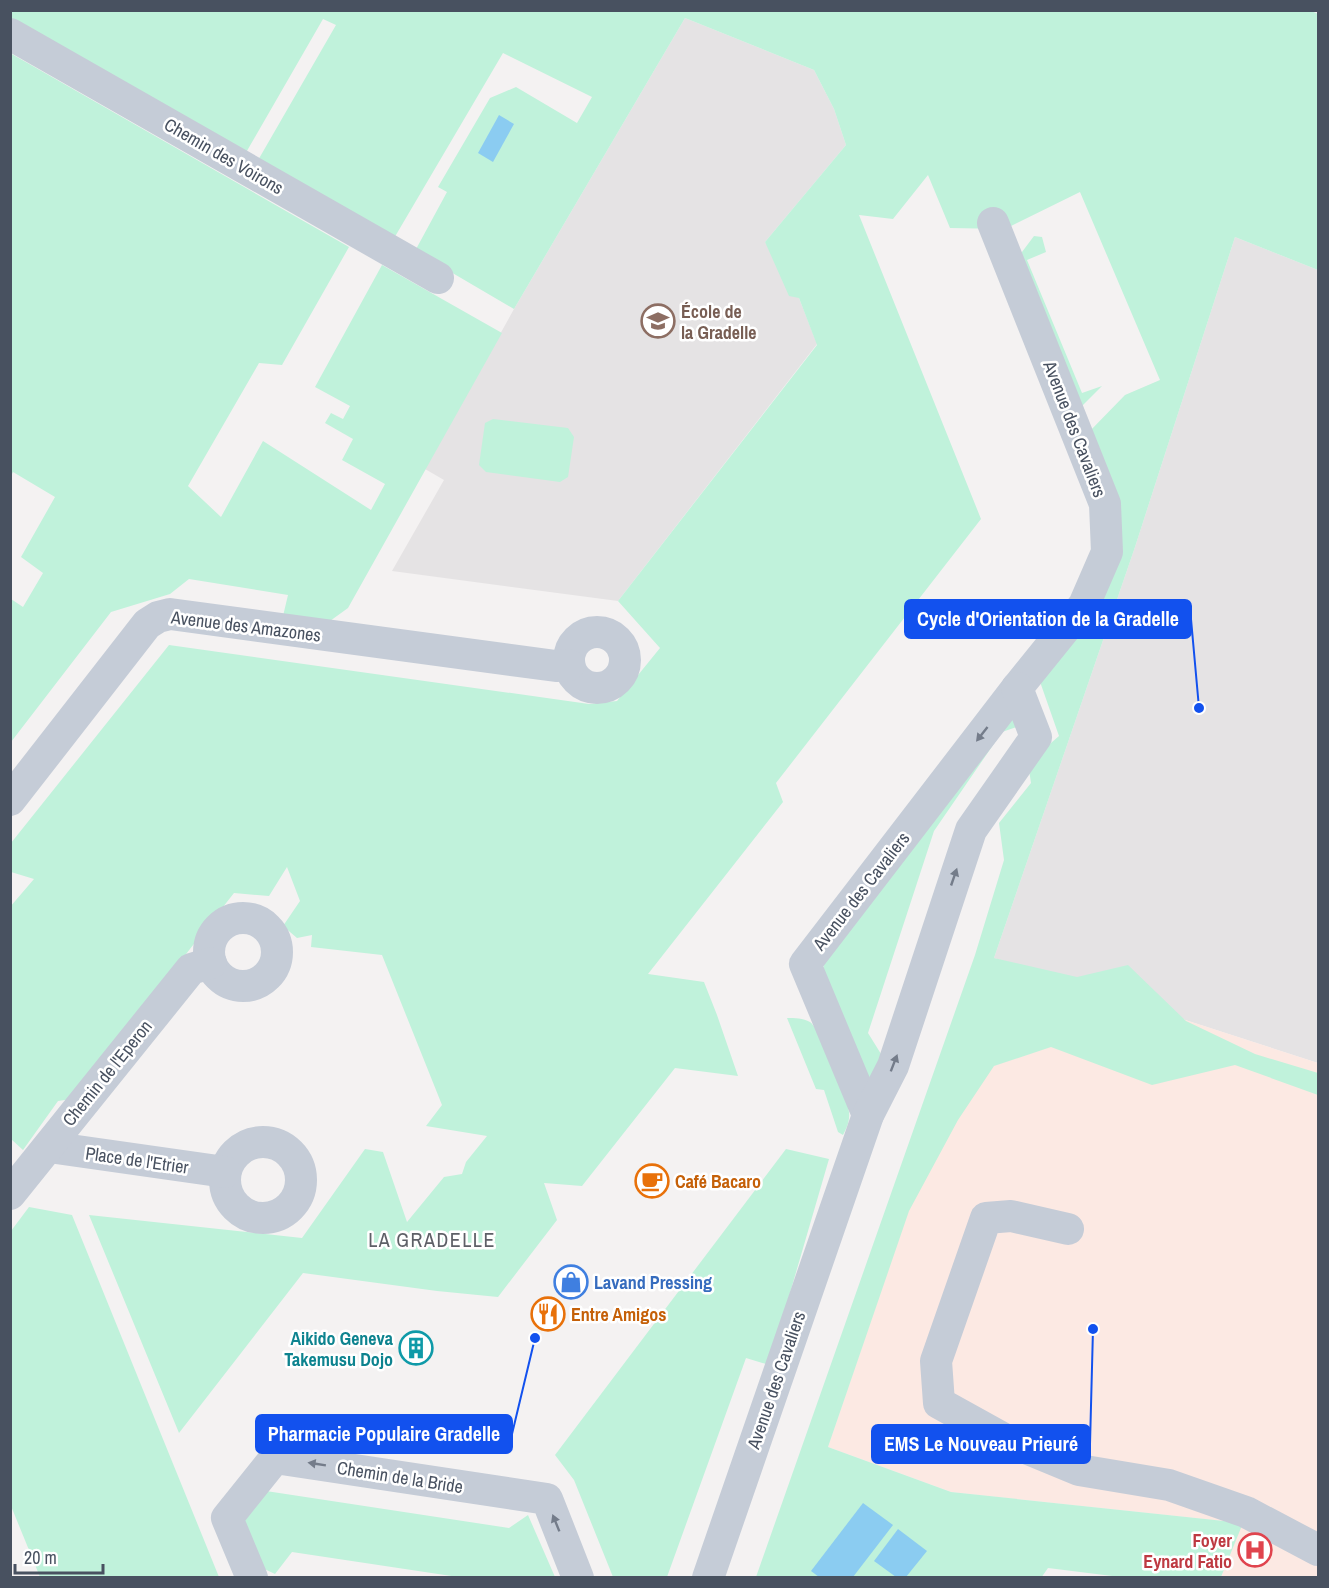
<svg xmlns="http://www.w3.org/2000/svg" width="1329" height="1588" viewBox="0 0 1329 1588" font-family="'Archivo Narrow',sans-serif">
<rect width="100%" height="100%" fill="#f4f2f2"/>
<g fill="#e5e3e4">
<polygon points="685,18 814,70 834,109 846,145 765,242 799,298 817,344 618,601 392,571 444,480 425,469 514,309"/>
<polygon points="1235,237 1318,270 1318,1063 994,958 1135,547"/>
</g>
<polygon fill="#fce9e3" points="994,958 1318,1063 1318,1577 1221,1577 1242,1523 951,1492 828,1447"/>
<g fill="#c0f2db">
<polygon points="11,10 1309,10 1318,14 1318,270 1235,237 1135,547 994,958 1077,977 1128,965 1186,1021 1255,1054 1318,1073 1318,1095 1235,1065 1152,1085 1051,1047 994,1066 958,1120 909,1211 828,1447 951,1492 1243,1523 1221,1577 1128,1578 1048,1568 1041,1578 756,1577 975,955 1004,860 999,823 1031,783 1028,763 1059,736 1038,676 1109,584 1088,433 1125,395 1160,380 1080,192 1005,229 950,228 928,175 893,219 859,215 981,519 776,783 783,802 648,974 704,982 717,1015 738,1076 675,1068 582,1186 544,1183 557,1220 498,1297 437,1291 303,1273 179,1433 89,1215 302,1238 365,1149 383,1152 407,1222 444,1177 462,1174 466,1162 487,1136 426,1126 442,1105 382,955 311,947 312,935 297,938 283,926 300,901 287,867 269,896 234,893 72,1099 58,1101 23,1150 11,1139 10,907 34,879 11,872 11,843 169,645 589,704 617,701 660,648 618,601 817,345 799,298 789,296 765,242 846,145 834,109 814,70 685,18 514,309 415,251 447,192 438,187 490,98 516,87 577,123 592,97 503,53 393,240 257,162 336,25 323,19 244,156 11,21"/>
<polygon points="10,53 349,247 282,365 259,363 188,486 221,517 263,441 371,510 385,484 342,460 353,439 325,423 331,413 343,419 350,406 315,387 382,265 502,333 348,608 330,621 283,616 288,595 189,579 170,594 111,612 11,742 11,599 23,607 43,573 21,557 55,497 13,472 11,476"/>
<polygon points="1034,236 1042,237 1046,252 1027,260 1082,393 1102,386 1082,406 1016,260"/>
<polygon points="493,419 568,428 574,437 568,477 560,482 486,472 479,465 485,423"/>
<polygon points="1012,717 1022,725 1002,732 934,831 868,1033 886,1062 866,1083 822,973 829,944"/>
<path d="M 787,1018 C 795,1018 803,1018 810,1022 C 820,1029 849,1098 849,1112 C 850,1120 847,1128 843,1135 L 838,1132 L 824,1090 L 816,1089 Z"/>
<polygon points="786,1149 829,1159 769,1365 746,1358 667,1577 613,1577 574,1480 555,1455"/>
<polygon points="29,1207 72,1215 219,1577 40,1577 11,1506 11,1231"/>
<polygon points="266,1491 509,1528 528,1515 555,1577 458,1577 292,1552 275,1574 256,1565 242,1522"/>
</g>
<g fill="#8bccf1">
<polygon points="499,115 514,124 493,162 478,153"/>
<polygon points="863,1503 893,1525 853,1577 819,1577 811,1571"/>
<polygon points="898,1529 927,1551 906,1577 896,1577 874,1561"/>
</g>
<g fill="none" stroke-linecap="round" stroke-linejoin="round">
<g stroke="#c5ccd7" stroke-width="32">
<polyline points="10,34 438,278"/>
<circle cx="597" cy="660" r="28"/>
<polyline points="10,800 147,624 158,617 170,614 556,666 569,665"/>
<circle cx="243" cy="952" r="34"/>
<polyline points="868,1115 805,964 1017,688 1084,605 1107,552 1105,504 993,223"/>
<circle cx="263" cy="1180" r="38"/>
<polyline points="49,1147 225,1172"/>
<polyline points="10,1194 191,969 211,963"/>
<polyline points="1068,1229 1011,1216 986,1218 936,1361 939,1403 1004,1439 1079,1470 1169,1485 1246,1512 1318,1550"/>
<polyline points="252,1578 227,1518 275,1458 547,1499 578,1578"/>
<polyline points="708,1578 868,1115 893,1066 971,830 1036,737 1017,688"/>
</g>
</g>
<defs><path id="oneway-solid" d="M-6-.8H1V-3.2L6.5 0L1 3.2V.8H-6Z" transform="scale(1.5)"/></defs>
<g fill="#747c8a">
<use href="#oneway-solid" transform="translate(982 734) rotate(128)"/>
<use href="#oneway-solid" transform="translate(954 877) rotate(-71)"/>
<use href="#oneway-solid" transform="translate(894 1063) rotate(-69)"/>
<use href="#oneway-solid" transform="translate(317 1464) rotate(-171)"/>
<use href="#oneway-solid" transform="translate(556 1523) rotate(-112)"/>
</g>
<defs>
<symbol id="school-ring" viewBox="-11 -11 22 22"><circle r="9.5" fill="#fff" stroke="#8d6e63" stroke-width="1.5"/><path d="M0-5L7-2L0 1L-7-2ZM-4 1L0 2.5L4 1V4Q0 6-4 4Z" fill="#8d6e63"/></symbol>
<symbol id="cafe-ring" viewBox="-11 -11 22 22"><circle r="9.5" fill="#fff" stroke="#e8710a" stroke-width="1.5"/><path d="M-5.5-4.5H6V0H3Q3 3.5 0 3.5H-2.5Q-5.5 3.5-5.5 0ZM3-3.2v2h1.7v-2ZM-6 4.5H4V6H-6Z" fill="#e8710a"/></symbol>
<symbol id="shop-ring" viewBox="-11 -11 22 22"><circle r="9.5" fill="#fff" stroke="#3f7fe0" stroke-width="1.5"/><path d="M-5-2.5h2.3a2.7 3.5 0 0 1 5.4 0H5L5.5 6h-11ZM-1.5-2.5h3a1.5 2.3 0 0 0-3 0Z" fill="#3f7fe0"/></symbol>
<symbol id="restaurant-ring" viewBox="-11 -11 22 22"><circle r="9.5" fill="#fff" stroke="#e8710a" stroke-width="1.5"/><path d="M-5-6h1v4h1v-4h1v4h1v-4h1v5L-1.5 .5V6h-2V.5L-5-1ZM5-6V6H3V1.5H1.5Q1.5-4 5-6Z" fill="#e8710a"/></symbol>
<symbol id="building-ring" viewBox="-11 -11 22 22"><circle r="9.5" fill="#fff" stroke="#0f9aa8" stroke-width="1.5"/><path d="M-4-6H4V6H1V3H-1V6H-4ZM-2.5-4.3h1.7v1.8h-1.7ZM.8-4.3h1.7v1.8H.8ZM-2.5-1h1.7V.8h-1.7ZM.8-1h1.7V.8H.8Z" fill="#0f9aa8"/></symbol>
<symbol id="hospital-ring" viewBox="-11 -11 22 22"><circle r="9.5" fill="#fff" stroke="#e0444e" stroke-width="1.5"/><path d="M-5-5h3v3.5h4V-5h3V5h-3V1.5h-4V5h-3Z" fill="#e0444e"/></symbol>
</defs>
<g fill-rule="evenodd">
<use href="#school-ring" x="639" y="302" width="38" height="38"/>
<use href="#cafe-ring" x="633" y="1162" width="38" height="38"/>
<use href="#shop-ring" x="552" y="1263" width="38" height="38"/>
<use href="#restaurant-ring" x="529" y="1295" width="38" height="38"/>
<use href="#building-ring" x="397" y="1329" width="38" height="38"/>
<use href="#hospital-ring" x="1236" y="1531" width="38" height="38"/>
</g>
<g text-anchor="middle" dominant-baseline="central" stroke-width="5" stroke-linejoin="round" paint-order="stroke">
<g font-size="18" fill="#485160" stroke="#fff">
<text transform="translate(224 156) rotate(30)">Chemin des Voirons</text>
<text transform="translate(1075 429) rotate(69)">Avenue des Cavaliers</text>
<text transform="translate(246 626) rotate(7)">Avenue des Amazones</text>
<text transform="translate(861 891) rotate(-52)">Avenue des Cavaliers</text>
<text transform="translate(107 1073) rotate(-51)">Chemin de l'Eperon</text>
<text transform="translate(137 1160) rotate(8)">Place de l'Etrier</text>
<text transform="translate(776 1380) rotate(-71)">Avenue des Cavaliers</text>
<text transform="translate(400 1477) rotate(9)">Chemin de la Bride</text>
</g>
<g font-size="18" font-weight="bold" fill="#785e54" stroke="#fff" text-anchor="start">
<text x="681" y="311">École de<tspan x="681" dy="21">la Gradelle</tspan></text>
</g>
<g font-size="18" font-weight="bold" fill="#c56008" stroke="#fff" text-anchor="start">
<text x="675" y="1181">Café Bacaro</text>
<text x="571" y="1314">Entre Amigos</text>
</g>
<g font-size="18" font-weight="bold" fill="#366cbe" stroke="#fff" text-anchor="start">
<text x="594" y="1282">Lavand Pressing</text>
</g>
<g font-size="18" font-weight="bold" fill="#0d838f" stroke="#fff" text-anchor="end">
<text x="393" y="1338">Aikido Geneva<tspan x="393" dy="21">Takemusu Dojo</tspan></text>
</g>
<g font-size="18" font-weight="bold" fill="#be3a42" stroke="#fff" text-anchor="end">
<text x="1232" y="1540">Foyer<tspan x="1232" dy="21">Eynard Fatio</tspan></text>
</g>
<g font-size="20" letter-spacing="1.5" fill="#5e6067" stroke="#fff">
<text x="432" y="1239">LA GRADELLE</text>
</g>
</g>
<path fill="none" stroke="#1251ee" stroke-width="2" d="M1199 708L1191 619M535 1338L512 1434M1093 1329L1090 1444"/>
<g fill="#1251ee" stroke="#fff" stroke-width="2">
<circle cx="1199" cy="708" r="6"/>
<circle cx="535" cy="1338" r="6"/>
<circle cx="1093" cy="1329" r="6"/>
</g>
<g fill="#1251ee" stroke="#1251ee" stroke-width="2">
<rect x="905" y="600" width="286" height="38" rx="6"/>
<rect x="256" y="1415" width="256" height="38" rx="6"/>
<rect x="872" y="1425" width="218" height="38" rx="6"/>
</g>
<g font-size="20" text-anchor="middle" font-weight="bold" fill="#fff">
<text x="1048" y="626">Cycle d'Orientation de la Gradelle</text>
<text x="384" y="1441">Pharmacie Populaire Gradelle</text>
<text x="981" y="1451">EMS Le Nouveau Prieuré</text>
</g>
<rect width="1329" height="1588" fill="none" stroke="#485160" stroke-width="24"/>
<path d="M15 1564v9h88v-9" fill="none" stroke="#485160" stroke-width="3"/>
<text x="24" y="1564" font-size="18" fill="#485160" stroke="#ffffff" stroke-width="4.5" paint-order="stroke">20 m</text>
</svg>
